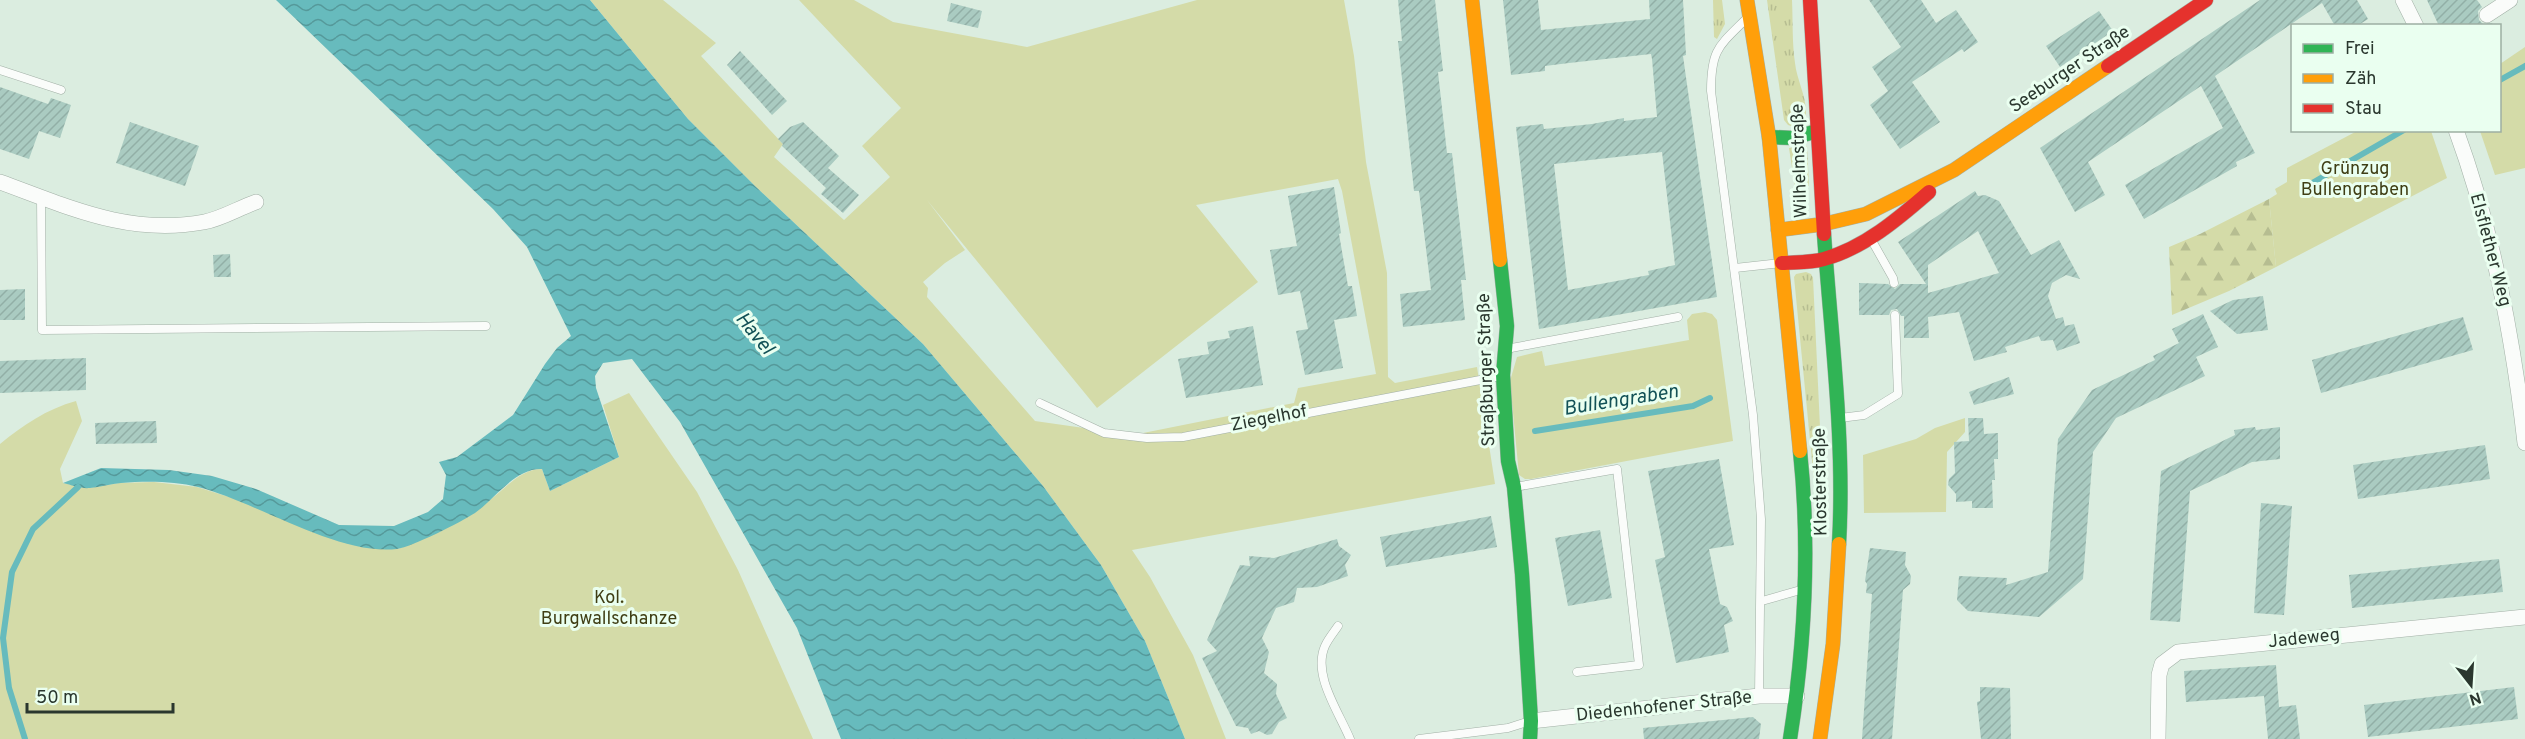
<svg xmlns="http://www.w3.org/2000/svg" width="2525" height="739" viewBox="0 0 2525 739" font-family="Overpass,sans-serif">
<defs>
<pattern id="grass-tufts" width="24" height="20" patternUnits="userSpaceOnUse" patternTransform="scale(1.5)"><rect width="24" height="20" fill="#d4dba8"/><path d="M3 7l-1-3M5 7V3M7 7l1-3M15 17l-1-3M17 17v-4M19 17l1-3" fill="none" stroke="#b6bd91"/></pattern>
<pattern id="forest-firs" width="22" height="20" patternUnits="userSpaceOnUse" patternTransform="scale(1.5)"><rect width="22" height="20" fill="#d4dba8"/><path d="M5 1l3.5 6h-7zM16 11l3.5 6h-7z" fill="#b6bd91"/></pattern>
<pattern id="water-waves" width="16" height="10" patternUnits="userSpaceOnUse" patternTransform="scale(1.5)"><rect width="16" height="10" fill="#67bbbd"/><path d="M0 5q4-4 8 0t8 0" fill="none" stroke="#55999a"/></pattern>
<pattern id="building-hatch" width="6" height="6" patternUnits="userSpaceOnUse" patternTransform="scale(1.5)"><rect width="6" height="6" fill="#aacbc1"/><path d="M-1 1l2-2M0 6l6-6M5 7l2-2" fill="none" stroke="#92afa6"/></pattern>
</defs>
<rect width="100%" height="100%" fill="#dbede0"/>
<g fill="url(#grass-tufts)">
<polygon points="1713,0 1722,0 1725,24 1717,39 1714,37"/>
<path d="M 1767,0 L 1792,0 C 1793,21 1792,42 1795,63 C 1797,83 1811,103 1804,124 L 1794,127 L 1788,125 L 1784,120 Z"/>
<polygon points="1807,146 1809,186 1795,187 1789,148"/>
<polygon points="1806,272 1811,274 1813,278 1824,512 1817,511 1794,277 1796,274"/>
</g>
<polygon fill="url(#forest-firs)" points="2269,199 2276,267 2229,291 2172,315 2169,247 2200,234"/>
<g fill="#d4dba8" fill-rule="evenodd">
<path d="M 590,0 L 663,0 L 716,43 L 701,56 L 783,144 L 774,157 L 844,220 L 890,177 L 862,146 L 901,108 L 799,0 L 854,0 L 893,22 L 1027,47 L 1197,0 L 1344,0 L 1354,56 L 1366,162 L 1387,273 L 1388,377 L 1395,383 L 1477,367 L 1495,484 L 1132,550 L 1150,577 L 1193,655 L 1226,739 L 1185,739 L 1145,641 L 1101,565 L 1043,486 L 923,344 L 755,186 L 688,119 ZM 1338,179 L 1342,191 L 1376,374 L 1298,388 L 1294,403 L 1133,435 L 1035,421 L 927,297 L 928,288 L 923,282 L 945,263 L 965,250 L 927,200 L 1097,408 L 1258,282 L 1196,205 Z"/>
<polygon points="2525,47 2525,168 2495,175 2480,131 2500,130 2500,64"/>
<polygon points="2359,130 2431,131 2447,178 2276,267 2269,199 2277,194 2275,189 2287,182 2287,168"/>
<polygon points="1705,312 1712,314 1717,320 1733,441 1531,479 1525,479 1519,475 1510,381 1517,357 1542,351 1545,366 1689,340 1687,320 1692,314"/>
<path d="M 629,393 L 697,492 L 738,570 L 813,739 L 0,739 L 0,444 C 23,425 47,409 76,401 L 82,421 L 60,469 L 63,483 L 88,488 L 119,483 L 154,482 L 197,487 L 398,549 C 439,531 468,520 502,490 C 513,480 526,469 542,469 L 550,491 L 619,457 L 603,405 Z"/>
<polygon points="1965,418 1965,432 1947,452 1946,512 1864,513 1863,455 1916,439 1935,428"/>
</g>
<path fill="url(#water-waves)" d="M 276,0 L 590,0 L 688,119 L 755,186 L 923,344 L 1043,486 L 1101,565 L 1145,641 L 1185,739 L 841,739 L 797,628 L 680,422 L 632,359 L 603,363 L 595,376 L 596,388 L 619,457 L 550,491 L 542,469 C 515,468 495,499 475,513 C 461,522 412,547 397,549 C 338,556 257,502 198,487 C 174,481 146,481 121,483 C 111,484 100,487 90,488 C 81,489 72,485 63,483 L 101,468 L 169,470 L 212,476 L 256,489 L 339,525 L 394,526 L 428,512 L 443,499 L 446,475 L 439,462 L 457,457 L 513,415 L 545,364 L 557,348 L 571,336 L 527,247 L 493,209 Z"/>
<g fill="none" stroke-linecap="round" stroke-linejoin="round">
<g stroke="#67bbbd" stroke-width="6">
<polyline points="2500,80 2525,66"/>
<polyline points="2307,186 2404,130"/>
<polyline points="1535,431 1693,406 1710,398"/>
<polyline points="25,739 9,688 3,638 12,572 33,529 78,487"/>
</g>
</g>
<g fill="url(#building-hatch)" fill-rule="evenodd">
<polygon points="1398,0 1435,0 1443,71 1438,72 1447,153 1452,153 1466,280 1461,280 1465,320 1403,327 1400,294 1431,290 1419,191 1414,191 1398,41 1402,41"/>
<path d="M 1503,0 L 1538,0 L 1541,30 L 1650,19 L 1649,0 L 1683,0 L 1686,55 L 1683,56 L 1717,297 L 1539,329 L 1516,127 L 1543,124 L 1544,129 L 1592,124 L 1624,118 L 1624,121 L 1657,117 L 1652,59 L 1651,54 L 1569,63 L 1545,66 L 1545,71 L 1511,75 ZM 1662,152 L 1675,265 L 1648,271 L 1649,275 L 1568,290 L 1554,164 Z"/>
<polygon points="1869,0 1921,0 1936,23 1956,10 1978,42 1964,52 1962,49 1912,82 1940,122 1900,149 1870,105 1888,91 1872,67 1901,47"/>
<polygon points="2260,0 2357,0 2368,19 2357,26 2335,26 2322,3 2215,76 2255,153 2236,162 2237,166 2144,219 2125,185 2223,128 2201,86 2088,162 2105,195 2075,212 2040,148"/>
<polygon points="2427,0 2477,0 2482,7 2478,11 2479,20 2483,24 2492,23 2494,26 2439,26"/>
<polygon points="951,3 982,11 978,28 947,21"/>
<polygon points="2099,11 2113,31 2060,67 2046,46"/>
<polygon points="740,51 787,101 772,115 727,65"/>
<polygon points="0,87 48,104 51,98 71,105 60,138 39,131 29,159 0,149"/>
<polygon points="130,122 199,146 185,186 116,163"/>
<polygon points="803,122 839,156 828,168 859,195 843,213 821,194 826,188 782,146 783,144 778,139 790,127"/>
<polygon points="1334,187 1341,233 1339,234 1348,286 1352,286 1357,316 1334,320 1343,368 1305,375 1296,331 1308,329 1300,291 1278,295 1270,250 1297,246 1288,196"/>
<path d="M 1975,191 L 1978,196 L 1985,195 L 1999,201 L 2031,255 L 2059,240 L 2080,279 L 2066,275 L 2052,283 L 2048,296 L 2056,319 L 2063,317 L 2065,326 L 2074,324 L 2080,343 L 2057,351 L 2053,340 L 2041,341 L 2039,336 L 2005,347 L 2007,352 L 1974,361 L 1959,312 L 1928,317 L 1929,338 L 1904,338 L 1904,316 L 1901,316 L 1897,309 L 1891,310 L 1889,315 L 1859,315 L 1859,283 L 1888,284 L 1895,289 L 1900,284 L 1926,284 L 1898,242 ZM 1978,231 L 1999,273 L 1928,293 L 1928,265 Z"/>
<polygon points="230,254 231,277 214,277 213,255"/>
<polygon points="25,289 25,320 0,320 0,290"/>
<polygon points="2263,296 2268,330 2237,334 2210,311 2233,300"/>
<polygon points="2203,314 2218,347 2196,357 2205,376 2116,418 2093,452 2083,579 2039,617 1968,611 1957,600 1959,576 2007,578 2006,585 2048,572 2058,439 2092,390 2155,360 2153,356 2179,343 2172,329"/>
<polygon points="2463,317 2473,350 2321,393 2312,360"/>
<polygon points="1253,326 1263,385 1186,398 1178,359 1209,354 1207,342 1230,338 1228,331"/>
<polygon points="86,358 86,390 0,393 0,361"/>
<polygon points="2009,377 2014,394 1974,405 1969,392"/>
<polygon points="1968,418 1983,418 1984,434 1998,433 1998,459 1994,459 1995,480 1992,480 1993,508 1972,508 1972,501 1956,502 1956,494 1948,485 1949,479 1955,473 1954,442 1969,441"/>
<polygon points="156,421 157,443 96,444 95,423"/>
<polygon points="2255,427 2256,430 2280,427 2280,459 2252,462 2190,491 2180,622 2150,620 2161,471 2235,435 2234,430"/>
<polygon points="2485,445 2490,479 2358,499 2353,465"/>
<polygon points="1719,459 1734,545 1709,549 1720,604 1727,607 1733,621 1724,625 1729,652 1676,663 1655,560 1665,557 1648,471"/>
<polygon points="2261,503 2292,506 2284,615 2254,613"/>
<polygon points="1491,516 1497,547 1386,567 1380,537"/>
<polygon points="1600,530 1612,598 1568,606 1555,538"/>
<polygon points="1337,539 1339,546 1351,555 1345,565 1348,576 1317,587 1297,588 1294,602 1276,608 1262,638 1269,652 1264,673 1277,684 1276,694 1287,718 1279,722 1272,734 1267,735 1259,731 1251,734 1248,728 1236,726 1202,658 1217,651 1207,640 1240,565 1250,566 1249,556 1274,558"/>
<polygon points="1870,548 1906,552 1905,565 1911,576 1910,584 1903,590 1892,739 1862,739 1872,594 1866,593 1867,584 1865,581"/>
<polygon points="2499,559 2503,592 2352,608 2349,575"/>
<polygon points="2276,665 2279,707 2296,705 2300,739 2268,739 2264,696 2186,702 2184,671"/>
<polygon points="1980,687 2010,688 2011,739 1981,739 1977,702 1980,701"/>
<polygon points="2514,687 2518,719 2368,737 2364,705"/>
<polygon points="1753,717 1761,724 1759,739 1644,739 1643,728"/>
</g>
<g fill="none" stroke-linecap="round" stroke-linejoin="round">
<defs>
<g id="lane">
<path d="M 1747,18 C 1719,46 1711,49 1711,91 L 1753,415 L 1761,519 L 1759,696"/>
<polyline points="0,70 61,90"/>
<polyline points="41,197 42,330 486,326"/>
<polyline points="1871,239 1893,278 1894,283"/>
<polyline points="1735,268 1781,263"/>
<polyline points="1506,349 1678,317"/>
<polyline points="1040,403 1104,433 1147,438 1183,437 1501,376"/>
<polyline points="1840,418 1864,415 1898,394 1895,315"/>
<polyline points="1515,487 1617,469 1639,665 1577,672"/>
<polyline points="1762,601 1804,589"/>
<path d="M 1338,626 C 1334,632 1328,639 1325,646 C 1312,675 1339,712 1350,739"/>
<polyline points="1419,739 1508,728 1530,721"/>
</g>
<g id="street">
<polyline points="2403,0 2416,26"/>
<polyline points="2487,15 2510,0"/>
<path d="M 2456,130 C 2493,231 2513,337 2525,443"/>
<path d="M 0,182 C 69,207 129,236 204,222 C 221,219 239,208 256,202"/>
<polyline points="1531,721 1759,696 1797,696"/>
<polyline points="2158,739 2159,675 2162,664 2178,652 2525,617"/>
</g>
<g id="fast">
<polyline points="1769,137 1793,138 1817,131"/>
<path d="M 1824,234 C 1831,336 1845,441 1839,544"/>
<polyline points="1500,260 1507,326 1503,375 1508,461 1514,487 1522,574 1531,721 1530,739"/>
<path d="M 1790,739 C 1805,644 1810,546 1800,451"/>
</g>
<g id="slow">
<polyline points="1472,0 1500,260"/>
<polyline points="1747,0 1769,137 1800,451"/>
<polyline points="1778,230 1824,224 1866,214 1954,170 2108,66"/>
<polyline points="1820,739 1833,644 1839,544"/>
</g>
<g id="jam">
<polyline points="1810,0 1824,234"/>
<polyline points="2108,66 2206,0"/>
<path d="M 1782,263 C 1796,262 1810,263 1824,259 C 1864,248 1898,219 1929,192"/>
</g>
</defs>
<use href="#lane" stroke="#a2b0a6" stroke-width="9"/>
<use href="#street" stroke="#a2b0a6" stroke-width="16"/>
<use href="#fast" stroke="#a2b0a6" stroke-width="15"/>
<use href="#slow" stroke="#a2b0a6" stroke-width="15"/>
<use href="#jam" stroke="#a2b0a6" stroke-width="15"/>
<use href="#lane" stroke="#fafcfa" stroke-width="8"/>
<use href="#street" stroke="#fafcfa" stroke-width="15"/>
<use href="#fast" stroke="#30b455" stroke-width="14"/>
<use href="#slow" stroke="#ff9f0a" stroke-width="14"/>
<use href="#jam" stroke="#e5322d" stroke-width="14"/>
</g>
<g text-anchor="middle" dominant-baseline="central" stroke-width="6" stroke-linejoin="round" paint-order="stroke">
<g font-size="18" fill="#2a372e" stroke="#eafff0">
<text transform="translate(2070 70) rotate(-34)">Seeburger Straße</text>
<text transform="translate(1800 161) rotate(-92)">Wilhelmstraße</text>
<text transform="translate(2490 250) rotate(75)">Elsflether Weg</text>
<text transform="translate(1487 370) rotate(-92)">Straßburger Straße</text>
<text transform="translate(1269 419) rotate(-11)">Ziegelhof</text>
<text transform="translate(1821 482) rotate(-91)">Klosterstraße</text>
<text transform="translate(2304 639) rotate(-6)">Jadeweg</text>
<text transform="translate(1664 707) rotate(-6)">Diedenhofener Straße</text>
</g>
<g font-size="18" fill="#3f3e14" stroke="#eafff0">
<text x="2355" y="169">Grünzug<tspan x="2355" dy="21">Bullengraben</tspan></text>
<text x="609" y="598">Kol.<tspan x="609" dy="21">Burgwallschanze</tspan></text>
</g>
<g font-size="20" font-style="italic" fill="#125156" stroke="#eafff0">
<text transform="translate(754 334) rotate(51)">Havel</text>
<text transform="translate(1621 401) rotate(-9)">Bullengraben</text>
</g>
</g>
<rect x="2291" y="24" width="210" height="108" fill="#eafff0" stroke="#9dafa2" stroke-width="1.5"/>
<rect x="2303" y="44" width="30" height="9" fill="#30b455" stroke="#9dafa2" stroke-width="1.5"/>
<text x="2345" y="54" font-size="18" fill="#2a372e">Frei</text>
<rect x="2303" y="74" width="30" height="9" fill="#ff9f0a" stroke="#9dafa2" stroke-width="1.5"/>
<text x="2345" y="84" font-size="18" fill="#2a372e">Zäh</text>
<rect x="2303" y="104" width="30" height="9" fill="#e5322d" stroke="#9dafa2" stroke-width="1.5"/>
<text x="2345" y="114" font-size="18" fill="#2a372e">Stau</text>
<g transform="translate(2471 685) rotate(163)" stroke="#eafff0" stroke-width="4.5" paint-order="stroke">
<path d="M0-4.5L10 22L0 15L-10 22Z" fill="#2a372e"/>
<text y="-9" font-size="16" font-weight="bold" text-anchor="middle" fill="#2a372e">N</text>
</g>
<path d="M27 703v9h146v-9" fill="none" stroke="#2a372e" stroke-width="3"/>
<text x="36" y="703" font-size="18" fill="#2a372e" stroke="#eafff0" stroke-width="4.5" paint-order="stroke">50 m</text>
</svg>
